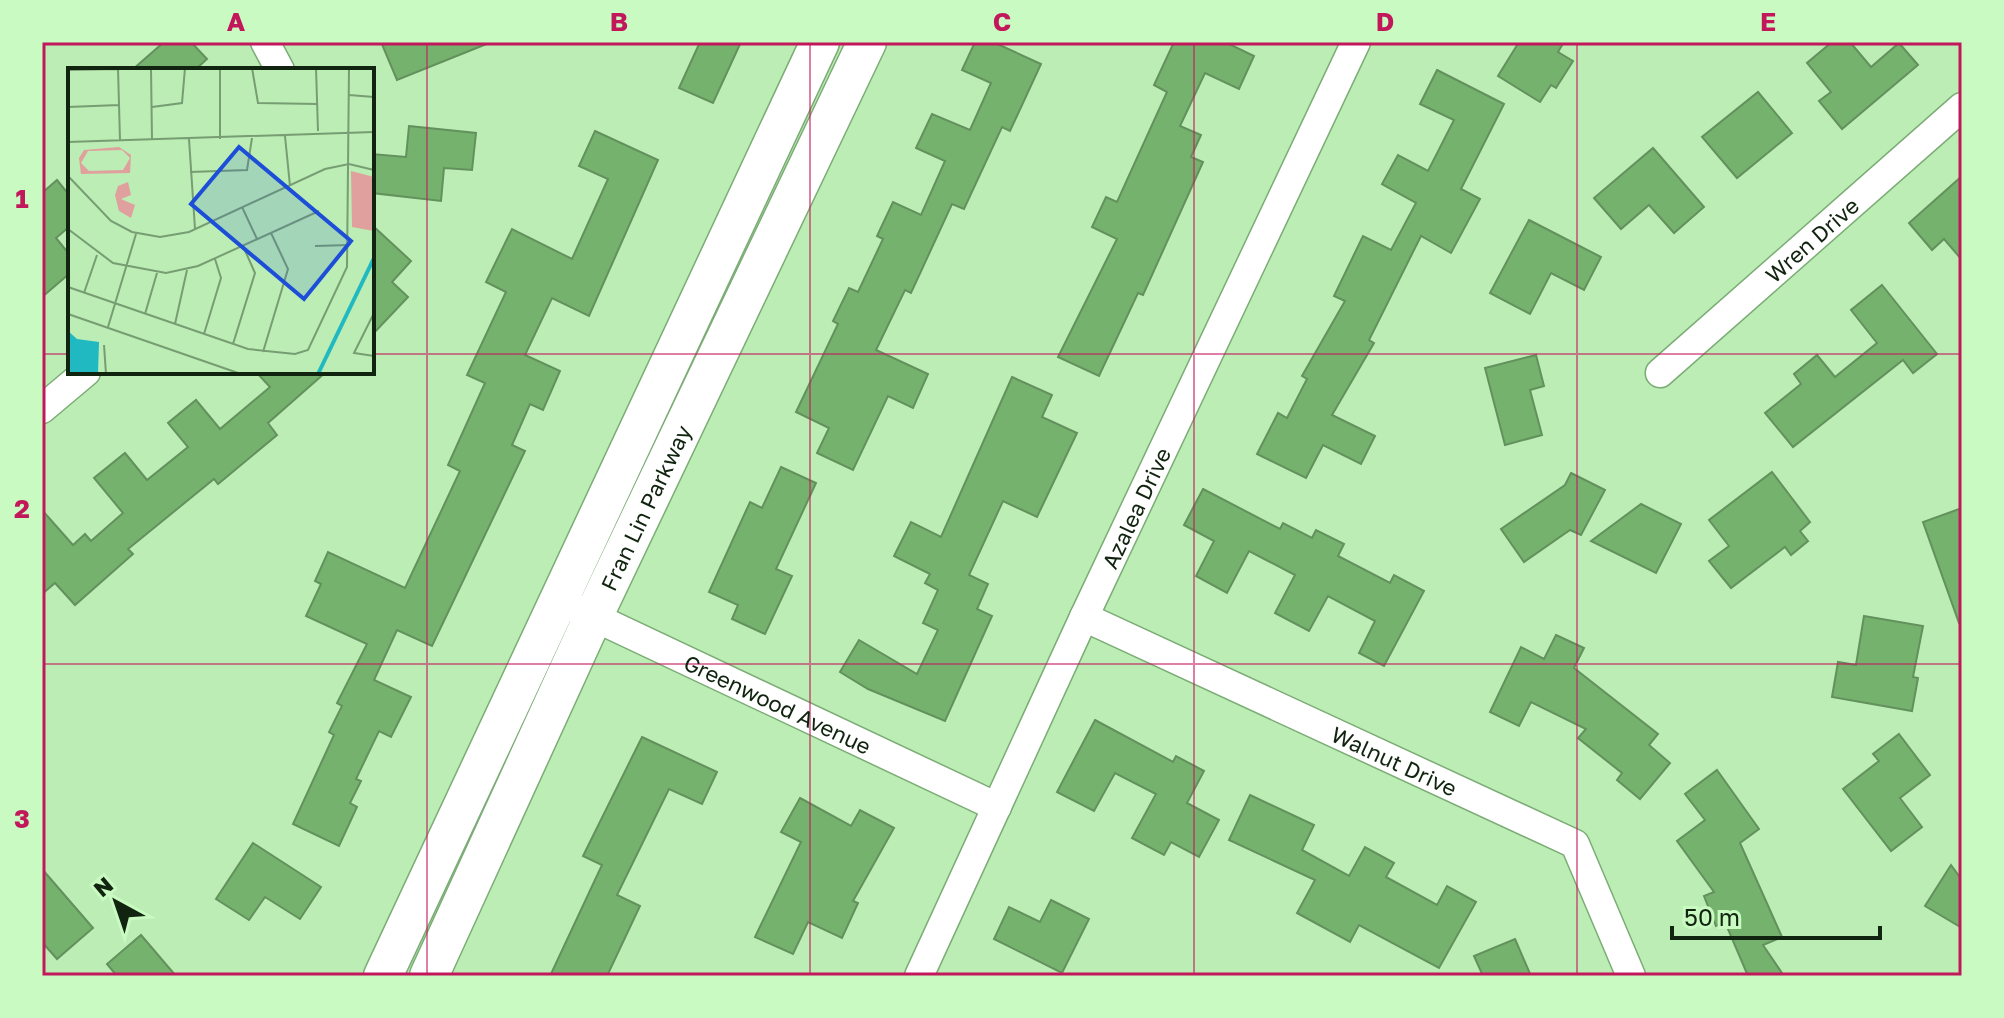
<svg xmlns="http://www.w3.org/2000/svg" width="2004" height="1018" viewBox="0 0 2004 1018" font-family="'Golos Text',sans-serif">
<rect width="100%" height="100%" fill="#bbedb4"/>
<g fill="#75b26d" stroke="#63915d" stroke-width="2">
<polygon points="164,42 191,42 207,59 195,70 132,70"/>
<polygon points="381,42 489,42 489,43 397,80"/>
<polygon points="700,42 741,42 713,103 679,88"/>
<polygon points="975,42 993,42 1041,64 1010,131 1002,127 964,209 952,204 911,293 905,290 876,350 928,374 913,408 888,396 853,470 817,453 829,428 796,412 838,324 833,321 849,288 858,292 883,239 877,236 893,202 921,215 945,161 916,148 932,114 970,130 991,83 962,70"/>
<polygon points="1174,42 1225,42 1254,56 1239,89 1205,73 1180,126 1201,135 1191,157 1203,162 1143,295 1138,293 1099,376 1058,357 1117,239 1092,227 1106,197 1117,202 1167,92 1154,85"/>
<polygon points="1519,42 1564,42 1558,52 1573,61 1556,88 1551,85 1540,102 1498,76"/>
<polygon points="1832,42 1850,42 1871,67 1899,43 1918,65 1842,129 1819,101 1831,92 1807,63"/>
<polygon points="1437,70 1504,104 1461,189 1480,199 1451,253 1421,236 1369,340 1374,343 1332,415 1375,436 1361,464 1323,445 1306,478 1257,454 1278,413 1287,418 1307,379 1302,376 1345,301 1334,296 1363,236 1391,250 1416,203 1382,184 1398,155 1428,171 1454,120 1420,104"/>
<polygon points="1758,92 1792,133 1737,178 1702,137"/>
<polygon points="409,126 476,133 472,170 444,168 441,201 372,193 372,154 406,157"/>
<polygon points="595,131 658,160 589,316 552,298 525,355 560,371 543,410 530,404 512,445 525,451 432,646 397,630 374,680 411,697 391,737 379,731 356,779 361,781 350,803 357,807 339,846 293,824 334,735 329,732 342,706 337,703 367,644 306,616 321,584 315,581 328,552 405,588 460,471 448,465 485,383 467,375 506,292 486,282 512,229 572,259 608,179 579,166"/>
<polygon points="1653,148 1704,207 1674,233 1649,205 1621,229 1594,198"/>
<polygon points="1962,176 1962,260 1944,239 1932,250 1909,223"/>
<polygon points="57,180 70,196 70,226 56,238 70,255 70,273 42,297 42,193"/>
<polygon points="1529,220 1601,257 1584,290 1551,273 1530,314 1490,293"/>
<polygon points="372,225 411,261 392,282 408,297 372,335"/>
<polygon points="1882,285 1937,354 1913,373 1903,360 1793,447 1765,413 1801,384 1794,374 1817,355 1835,377 1877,343 1851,310"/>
<polygon points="1536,355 1544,386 1530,390 1542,435 1505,445 1485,368"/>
<polygon points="256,372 326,372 268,423 277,435 218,484 214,479 128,549 133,554 75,605 55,583 42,594 42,510 73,545 85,534 91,541 123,513 94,478 125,453 147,480 188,447 168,423 196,400 220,429 270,387"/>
<polygon points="1012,377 1052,395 1042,417 1077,433 1037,517 1003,501 969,575 988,584 977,609 992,616 945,721 868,689 840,672 859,640 917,674 938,630 923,623 938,590 925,583 930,574 894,556 911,522 941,537"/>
<polygon points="781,467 816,483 776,569 792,576 765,634 732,619 738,605 709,592 750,502 762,508"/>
<polygon points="1772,472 1810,522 1800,531 1808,541 1791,555 1785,547 1731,588 1709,561 1729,546 1709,520"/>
<polygon points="1571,473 1605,490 1581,535 1570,530 1524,562 1501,529 1565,485"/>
<polygon points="1203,489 1280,529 1283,523 1312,538 1316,530 1344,544 1338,556 1390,583 1394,575 1424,591 1384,666 1359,653 1375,621 1328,596 1309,631 1275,613 1295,575 1249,551 1227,593 1196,576 1214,541 1184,525"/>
<polygon points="1641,504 1681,524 1656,573 1591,541"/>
<polygon points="1962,508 1962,622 1959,623 1923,522"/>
<polygon points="1864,616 1923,626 1913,677 1918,678 1912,711 1832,697 1838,662 1856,665"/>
<polygon points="1556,635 1584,648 1574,668 1658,734 1649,745 1670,763 1640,799 1617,780 1622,773 1578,738 1586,729 1531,702 1519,726 1490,712 1521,647 1544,659"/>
<polygon points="1095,720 1173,762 1176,756 1204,771 1187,803 1219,820 1199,857 1171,842 1164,855 1132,838 1156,794 1115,773 1094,811 1057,792"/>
<polygon points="1899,734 1930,775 1900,798 1922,827 1891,851 1843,789 1879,761 1873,754"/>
<polygon points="642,737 717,772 702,804 669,789 617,895 640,906 607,976 550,976 602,865 583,856"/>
<polygon points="1717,770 1759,829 1740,843 1782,937 1763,945 1784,976 1748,976 1725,922 1716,926 1704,896 1714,892 1677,841 1705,820 1685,794"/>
<polygon points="1250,795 1314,825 1302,850 1349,876 1365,847 1394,863 1386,877 1437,905 1447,886 1476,902 1439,968 1359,925 1350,942 1297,913 1315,880 1229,840"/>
<polygon points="800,798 851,826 860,810 894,828 853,901 858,903 842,938 808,922 793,954 755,937 801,842 781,832"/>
<polygon points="253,843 321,887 300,919 265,897 249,920 216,899"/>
<polygon points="1951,865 1962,880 1962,928 1925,906"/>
<polygon points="42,869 93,928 57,959 42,942"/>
<polygon points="1051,900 1089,919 1062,973 994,939 1009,907 1040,922"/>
<polygon points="141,935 176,976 117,976 107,964"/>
<polygon points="1515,939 1531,976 1483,976 1474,956"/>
</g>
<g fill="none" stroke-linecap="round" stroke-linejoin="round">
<defs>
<g id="street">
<polyline points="265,42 280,70"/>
<path id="s1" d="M 1660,373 L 1962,107"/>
<polyline points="42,409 86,372"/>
<path id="s2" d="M 577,609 L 997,807"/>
<path id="s3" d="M 1084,617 L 1575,844 L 1631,976"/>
<path id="s4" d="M 919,976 L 1084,617 L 1356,42"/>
</g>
<g id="secondary">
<polyline points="383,976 820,42"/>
<path id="s5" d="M 429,976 L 593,617 L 867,42"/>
</g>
</defs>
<use href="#street" stroke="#7cac76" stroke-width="31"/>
<use href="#secondary" stroke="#7cac76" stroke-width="41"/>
<use href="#street" stroke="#fff" stroke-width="28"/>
<use href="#secondary" stroke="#fff" stroke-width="38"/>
</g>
<path fill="none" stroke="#c2185b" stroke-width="2" stroke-opacity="0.55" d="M 427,42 L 427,976M 810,42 L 810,976M 1194,42 L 1194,976M 1577,42 L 1577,976M 42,354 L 70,354M 372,354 L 1962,354M 42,664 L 1962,664"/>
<g text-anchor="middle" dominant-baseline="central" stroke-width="8" stroke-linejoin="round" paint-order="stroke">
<g font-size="22" fill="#11240f" stroke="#c8fac1">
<text stroke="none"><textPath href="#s1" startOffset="202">Wren Drive</textPath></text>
<text stroke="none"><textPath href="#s5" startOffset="516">Fran Lin Parkway</textPath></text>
<text stroke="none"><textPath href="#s4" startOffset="516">Azalea Drive</textPath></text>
<text stroke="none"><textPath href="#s2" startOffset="222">Greenwood Avenue</textPath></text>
<text stroke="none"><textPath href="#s3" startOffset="342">Walnut Drive</textPath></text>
</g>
</g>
<g transform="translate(68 68)">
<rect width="306" height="306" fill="#bbedb4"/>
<path d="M 51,79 L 63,87 L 62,105 L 13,106 L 11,90 L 16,82 ZM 54,82 L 62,90 L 55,102 L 21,103 L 13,95 L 20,83 ZM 283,103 L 306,109 L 306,163 L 284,159 ZM 60,114 L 63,127 L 53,131 L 67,137 L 63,150 L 51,143 L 47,127 L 50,118 Z" fill="#e0a09d" fill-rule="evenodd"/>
<path d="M 0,263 L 9,271 L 31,274 L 30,306 L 0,306 Z" fill="#20b9c2"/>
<path fill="none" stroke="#20b9c2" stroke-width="4" d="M 250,306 L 306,190"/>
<path fill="none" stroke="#779d72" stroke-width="2" d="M 50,0 L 52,73M 83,0 L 84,72M 184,0 L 190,35 L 249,36M 248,0 L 250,63M 0,2 L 50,1M 281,27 L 306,29M 0,39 L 51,37M 84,39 L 114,35 L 117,0M 217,68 L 222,118M 121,71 L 127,161M 152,71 L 152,0M 0,74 L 306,64M 122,104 L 179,102 L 184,70M 0,108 L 43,153 L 64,164 L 92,169 L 121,164 L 257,101 L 281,96 L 306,102M 174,139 L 189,171M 0,161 L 45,195 L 98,205 L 130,198 L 251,143M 247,178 L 281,177M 0,219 L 180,281 L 227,286 L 240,282 L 279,199 L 281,0M 16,225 L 29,187M 306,245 L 286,285 L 306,288M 0,246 L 173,306M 77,246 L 89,205M 107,256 L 119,202M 40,259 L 68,166M 136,266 L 153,210 L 147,191M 165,276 L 187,205 L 175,178M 36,277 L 38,306M 195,284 L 220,201 L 203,165"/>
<path fill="#1d4ed8" fill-opacity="0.15" stroke="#1d4ed8" stroke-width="4" d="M 171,79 L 283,173 L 236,231 L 123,136 Z"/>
<rect width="306" height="306" fill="none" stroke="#11240f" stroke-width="4"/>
</g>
<rect width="2004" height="1018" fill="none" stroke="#c8fac1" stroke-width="88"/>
<g transform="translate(116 902) rotate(320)" stroke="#c8fac1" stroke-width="6" paint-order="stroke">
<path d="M0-6L14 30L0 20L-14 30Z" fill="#11240f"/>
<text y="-12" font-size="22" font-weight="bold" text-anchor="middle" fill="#11240f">N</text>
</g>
<path d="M1672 926v12h208v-12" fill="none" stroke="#11240f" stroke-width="4"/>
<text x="1684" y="926" font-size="24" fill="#11240f" stroke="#c8fac1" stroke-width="6" paint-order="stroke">50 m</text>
<rect x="44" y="44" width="1916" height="930" fill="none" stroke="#c2185b" stroke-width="3"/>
<g font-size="26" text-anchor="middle" font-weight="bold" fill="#c2185b">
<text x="236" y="31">A</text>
<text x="619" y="31">B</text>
<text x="1002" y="31">C</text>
<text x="1385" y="31">D</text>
<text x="1768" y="31">E</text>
<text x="22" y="208">1</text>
<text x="22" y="518">2</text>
<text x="22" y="828">3</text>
</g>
</svg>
